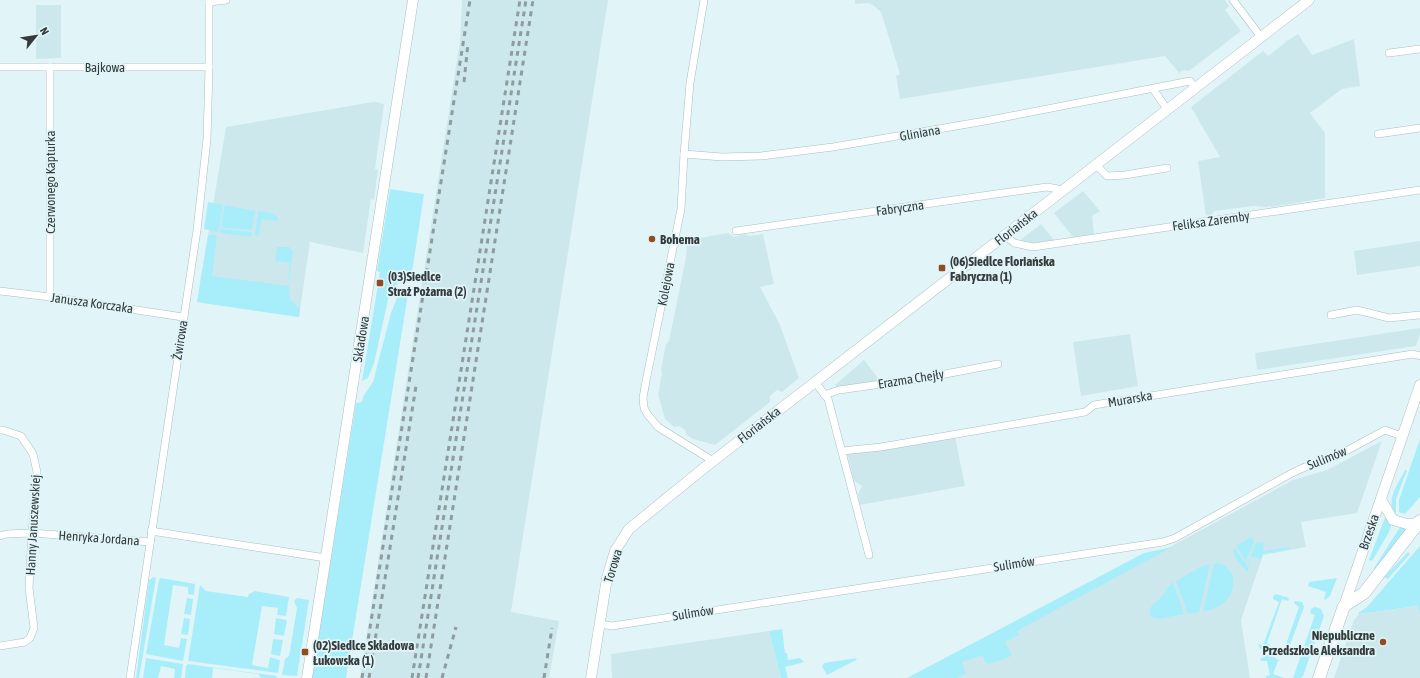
<svg xmlns="http://www.w3.org/2000/svg" width="1420" height="678" viewBox="0 0 1420 678" font-family="'Asap Condensed',sans-serif">
<rect width="100%" height="100%" fill="#e1f5f8"/>
<g fill="#cde8ed">
<polygon points="462,0 608,0 511,612 559,621 549,678 360,678 460,41"/>
<polygon points="855,0 1225,0 1229,6 1225,10 1241,31 1189,71 1184,70 1180,72 1180,74 1165,56 900,99 896,76 900,74 881,12 873,5 868,3 855,4"/>
<polygon points="36,5 61,5 61,58 36,59"/>
<polygon points="1298,34 1312,55 1354,39 1360,86 1342,89 1310,113 1325,133 1325,198 1272,207 1269,206 1267,207 1253,206 1214,211 1211,216 1206,216 1198,161 1220,157 1191,107 1263,51 1268,56 1285,43 1286,40 1287,41"/>
<polygon points="373,102 377,102 384,104 375,169 378,170 374,200 371,199 363,253 310,242 299,317 197,302 226,127"/>
<polygon points="1083,191 1100,211 1092,216 1094,234 1073,237 1054,213"/>
<polygon points="1041,224 1054,240 1034,243 1019,241"/>
<polygon points="728,233 734,237 744,234 750,236 763,234 774,284 760,287 780,325 799,378 782,392 777,390 770,396 770,402 715,445 693,439 686,434 685,430 679,426 674,427 665,419 658,395 662,373 661,370 666,344 669,341 681,282 686,257 687,240"/>
<polygon points="1420,241 1420,266 1357,275 1354,251"/>
<polygon points="1420,328 1420,334 1416,346 1257,370 1255,353"/>
<polygon points="1130,334 1138,386 1081,396 1073,342"/>
<polygon points="864,360 881,382 838,388 835,385"/>
<polygon points="955,437 965,486 860,505 858,494 862,486 854,481 847,453"/>
<polygon points="1382,441 1357,513 1301,522 1306,547 1263,555 1241,620 1250,678 929,678 1293,480 1327,470"/>
<polygon points="1419,606 1420,612 1420,678 1334,678 1354,620 1359,614"/>
<polygon points="769,631 781,678 612,678 611,654"/>
</g>
<g fill="#a8eefa">
<polygon points="390,189 424,194 411,279 408,281 401,281 390,291 374,363 368,378 362,381 380,272 377,271"/>
<polygon points="208,202 223,205 219,230 217,232 204,229"/>
<polygon points="225,205 255,211 252,230 223,228 221,225"/>
<polygon points="258,211 272,213 278,217 278,221 261,219 259,236 255,235"/>
<polygon points="222,229 251,232 252,235 250,237 221,233 220,230"/>
<polygon points="208,235 216,235 217,238 212,276 289,286 290,299 300,309 299,317 197,302"/>
<polygon points="277,247 290,247 293,252 289,280 288,280 290,263 275,261"/>
<polygon points="403,290 406,291 408,294 346,678 312,678 356,403 362,402 363,397 373,382 391,313 399,293"/>
<polygon points="1420,439 1420,497 1405,514 1399,512 1399,500"/>
<path d="M 1405,470 L 1407,470 L 1396,499 L 1396,514 C 1384,501 1399,483 1405,470 Z"/>
<polygon points="1385,518 1392,523 1389,532 1372,561 1369,560 1384,520"/>
<polygon points="1400,527 1406,529 1375,570 1374,568"/>
<polygon points="1251,537 1254,541 1246,561 1236,546"/>
<polygon points="1263,542 1264,551 1290,547 1290,549 1263,554 1261,559 1251,556 1249,563 1251,564 1250,566 1248,563 1255,544"/>
<polygon points="1420,546 1420,612 1418,606 1359,614 1358,613 1367,607"/>
<polygon points="1172,547 1017,631 1019,635 1005,642 1012,655 1009,657 989,664 985,662 983,655 962,662 966,674 956,678 907,678 1144,553"/>
<path d="M 1234,547 L 1249,568 L 1248,572 C 1241,566 1231,556 1234,547 Z"/>
<polygon points="1408,552 1410,554 1388,579 1384,577"/>
<path d="M 1214,563 C 1244,564 1238,609 1203,611 Z"/>
<polygon points="1210,564 1199,612 1188,614 1176,581 1202,566"/>
<polygon points="154,577 156,578 139,678 136,678 149,580"/>
<polygon points="161,578 195,584 194,595 188,594 188,587 173,585 164,645 179,648 181,638 187,639 183,661 146,654 159,580"/>
<polygon points="1337,578 1330,596 1325,600 1324,599 1326,592 1308,586 1309,582"/>
<path d="M 1173,582 L 1184,614 L 1158,619 L 1151,617 C 1146,607 1155,604 1160,598 C 1166,593 1166,588 1173,582 Z"/>
<polygon points="200,585 206,591 248,597 249,594 255,591 289,597 286,616 277,615 278,608 262,606 252,665 268,668 270,657 280,660 278,673 188,661"/>
<polygon points="1276,594 1289,598 1288,601 1282,599 1267,643 1271,645 1264,650 1260,649 1258,644 1263,645 1279,602 1273,599 1273,596"/>
<polygon points="187,598 193,599 191,615 184,614"/>
<polygon points="297,598 309,600 297,676 282,675 285,659 289,656 297,608 294,601"/>
<polygon points="1295,601 1302,602 1304,607 1287,653 1281,656 1275,651 1277,648 1284,650 1299,607 1294,603"/>
<polygon points="1315,607 1321,609 1324,616 1303,676 1301,678 1293,678 1315,615 1310,613 1311,609"/>
<polygon points="184,618 190,619 188,635 181,634"/>
<polygon points="276,618 287,620 284,636 274,634"/>
<polygon points="782,629 785,653 787,653 788,660 800,658 804,662 785,667 788,678 781,678 769,631"/>
<polygon points="273,639 283,640 280,656 271,654"/>
<polygon points="1269,654 1280,661 1278,661 1273,674 1284,678 1266,678 1266,676 1270,675 1267,661 1261,661 1260,659"/>
<polygon points="146,658 183,664 181,678 174,678 175,669 161,666 158,678 143,678"/>
<polygon points="857,658 856,660 827,675 822,666 824,663"/>
<polygon points="188,664 277,676 276,678 261,678 258,674 213,668 212,678 185,678 186,666"/>
</g>
<g fill="none" stroke-linecap="round" stroke-linejoin="round">
<defs>
<g id="street">
<polyline points="704,0 690,83 684,154 681,209 646,381 643,398 644,408 648,415 658,427 713,461"/>
<polyline points="1233,0 1261,37"/>
<polyline points="209,2 226,0"/>
<polyline points="1389,53 1420,49"/>
<polyline points="0,67 209,67"/>
<polyline points="50,67 50,297"/>
<polyline points="1153,89 1167,109"/>
<polyline points="1378,134 1420,128"/>
<polyline points="684,154 722,157 761,156 833,147 985,121 1190,81 1195,88"/>
<polyline points="1096,165 1107,176 1125,175 1167,168"/>
<polyline points="736,231 1010,192 1047,187 1063,190"/>
<polyline points="1005,235 1014,243 1033,247 1420,190"/>
<polyline points="0,291 50,297 183,317"/>
<polyline points="1331,315 1357,310 1389,318 1420,315"/>
<polyline points="815,382 828,399 869,555"/>
<polyline points="824,395 839,390 924,378 998,364"/>
<polyline points="0,430 3,430 21,436 33,454 37,472 32,533 29,588 34,628 30,638 25,642 0,646"/>
<polyline points="842,451 881,447 1085,412 1094,405 1413,354 1420,356"/>
<polyline points="151,531 326,558"/>
<polyline points="0,536 7,534 32,533 150,542"/>
<polyline points="600,624 612,626 1163,542 1175,538 1292,473 1305,467 1335,457 1385,430 1402,436"/>
<polyline points="130,678 197,230 207,139 209,67 209,0"/>
</g>
<g id="secondary">
<polyline points="1381,499 1393,520 1407,524 1419,523"/>
<polyline points="1344,606 1420,385"/>
<polyline points="307,678 413,0"/>
<polyline points="591,678 607,578 615,551 629,529 704,468 1309,0"/>
</g>
<polyline id="primary" points="1319,678 1344,606 1364,593 1420,521"/>
</defs>
<use href="#street" stroke="#abbec1" stroke-width="8"/>
<use href="#secondary" stroke="#abbec1" stroke-width="11"/>
<use href="#primary" stroke="#abbec1" stroke-width="13"/>
<use href="#street" stroke="#fff" stroke-width="7"/>
<use href="#secondary" stroke="#fff" stroke-width="10"/>
<use href="#primary" stroke="#fff" stroke-width="12"/>
<g stroke="#8e9c9e" stroke-width="3" stroke-dasharray="5 5" stroke-linecap="butt">
<polyline points="464,82 468,43"/>
<polyline points="362,678 470,0"/>
<polyline points="369,678 416,386"/>
<polyline points="412,678 520,0"/>
<polyline points="418,678 526,0"/>
<polyline points="426,678 533,0"/>
<polyline points="442,678 456,627"/>
<polyline points="544,678 552,628"/>
</g>
</g>
<g fill="#914d1f" stroke="#e1f5f8" stroke-width="1.5">
<circle cx="652" cy="239" r="4"/>
<rect x="938" y="264" width="8" height="8" rx="2"/>
<rect x="376" y="279" width="8" height="8" rx="2"/>
<circle cx="1383" cy="642" r="4"/>
<rect x="301" y="648" width="8" height="8" rx="2"/>
</g>
<g text-anchor="middle" dominant-baseline="central" stroke-width="3.5" stroke-linejoin="round" paint-order="stroke">
<g font-size="13" fill="#343b3c" stroke="#e1f5f8">
<text x="105" y="67">Bajkowa</text>
<text transform="translate(920 133) rotate(-10)">Gliniana</text>
<text transform="translate(50 182) rotate(-90)">Czerwonego Kapturka</text>
<text transform="translate(900 208) rotate(-8)">Fabryczna</text>
<text transform="translate(1211 221) rotate(-8)">Feliksa Zaremby</text>
<text transform="translate(1016 227) rotate(-38)">Floriańska</text>
<text transform="translate(666 284) rotate(-79)">Kolejowa</text>
<text transform="translate(92 303) rotate(8)">Janusza Korczaka</text>
<text transform="translate(361 339) rotate(-81)">Składowa</text>
<text transform="translate(180 340) rotate(-81)">Żwirowa</text>
<text transform="translate(911 379) rotate(-9)">Erazma Chejły</text>
<text transform="translate(1130 399) rotate(-10)">Murarska</text>
<text transform="translate(759 425) rotate(-38)">Floriańska</text>
<text transform="translate(1327 458) rotate(-22)">Sulimów</text>
<text transform="translate(33 525) rotate(-87)">Hanny Januszewskiej</text>
<text transform="translate(1369 532) rotate(-71)">Brzeska</text>
<text transform="translate(99 538) rotate(4)">Henryka Jordana</text>
<text transform="translate(1014 564) rotate(-9)">Sulimów</text>
<text transform="translate(613 566) rotate(-73)">Torowa</text>
<text transform="translate(693 613) rotate(-9)">Sulimów</text>
</g>
<g font-size="13" font-weight="bold" fill="#343b3c" stroke="#e1f5f8" text-anchor="start">
<text x="660" y="239">Bohema</text>
<text x="950" y="261">(06)Siedlce Floriańska<tspan x="950" dy="15">Fabryczna (1)</tspan></text>
<text x="388" y="276">(03)Siedlce<tspan x="388" dy="15">Straż Pożarna (2)</tspan></text>
<text x="1375" y="635" text-anchor="end">Niepubliczne<tspan x="1375" dy="15">Przedszkole Aleksandra</tspan></text>
<text x="313" y="645">(02)Siedlce Składowa<tspan x="313" dy="15">Łukowska (1)</tspan></text>
</g>
</g>
<g transform="translate(36 36) rotate(60)" stroke="#e1f5f8" stroke-width="3" paint-order="stroke">
<path d="M0-3L7 15L0 10L-7 15Z" fill="#343b3c"/>
<text y="-6" font-size="11" font-weight="bold" text-anchor="middle" fill="#343b3c">N</text>
</g>
</svg>
